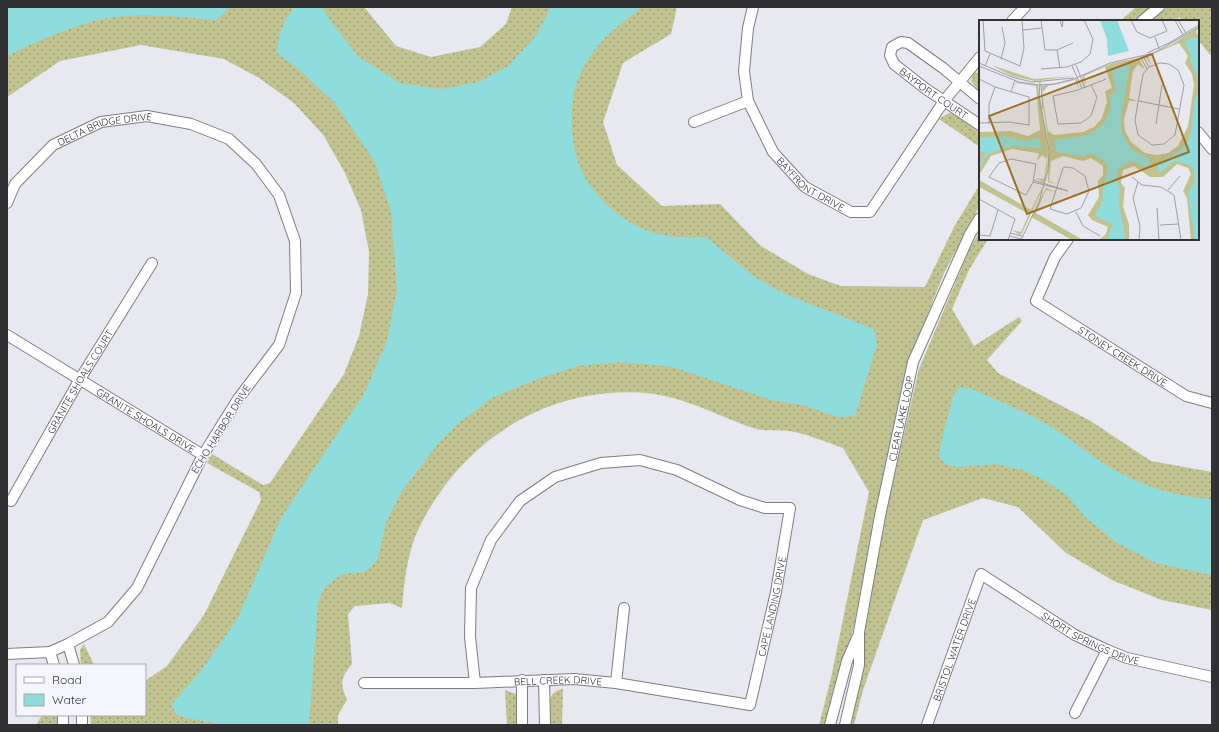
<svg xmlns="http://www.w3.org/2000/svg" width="1219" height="732" viewBox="0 0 1219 732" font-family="Quicksand,sans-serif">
<defs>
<pattern id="grass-dots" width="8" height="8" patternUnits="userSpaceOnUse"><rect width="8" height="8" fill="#c0c390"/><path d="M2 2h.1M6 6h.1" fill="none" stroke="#9d9f76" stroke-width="1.8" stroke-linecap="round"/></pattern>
</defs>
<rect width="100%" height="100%" fill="#e7e8f0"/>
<g fill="url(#grass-dots)">
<path d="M 7,7 L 364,7 L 396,46 L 431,57 L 480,47 L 506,24 L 512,7 L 677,7 L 671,34 L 623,63 L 603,122 L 617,165 L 662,206 L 720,204 L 761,246 L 808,274 L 841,286 L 925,287 L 954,227 L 980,184 L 980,205 L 944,273 L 921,331 L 891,442 L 854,626 L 828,725 L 819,725 L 831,678 L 869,492 L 843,448 C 826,442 807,434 789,431 C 777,429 764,432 753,428 C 718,416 685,397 647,393 C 546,385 459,442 417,532 C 407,556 404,583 402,608 L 390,603 L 355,606 L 348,614 L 352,664 C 340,679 340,683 347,700 L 338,715 L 338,725 L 91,725 L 90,715 L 145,715 L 145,681 L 167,666 L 204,615 L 261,500 L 259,492 L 207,463 L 212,454 L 263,485 L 270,483 L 344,374 L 359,336 L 368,294 L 369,252 L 361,210 L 345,173 L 324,136 L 294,103 L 259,78 L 224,59 L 141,45 L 60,61 L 7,97 Z"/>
<polygon points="1136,7 1150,7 1135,21 1120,21"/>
<polygon points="1167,7 1212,7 1212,57 1198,40 1198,21 1182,21 1179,17 1174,21 1152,21"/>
<polygon points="974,71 980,75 980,92 971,81"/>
<polygon points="949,113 956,114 980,133 980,147 939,119"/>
<polygon points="980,231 980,239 988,239 969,270 952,309 974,346 1019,317 1022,321 987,360 998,373 1089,420 1151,461 1212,472 1212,610 1162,600 1114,581 1066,553 1018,507 983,498 923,520 863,690 854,725 845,725 888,504 919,369 971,246"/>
<polygon points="84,644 94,665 81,665 80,650"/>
<path d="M 563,689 L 562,725 L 551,725 C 550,710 544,692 563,689 Z"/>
<polygon points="505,690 516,694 518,725 507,725"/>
<polygon points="42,715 57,715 58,725 36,725"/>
</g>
<g fill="#8fdcdd">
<path d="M 7,7 L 230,7 L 217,20 C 179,17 136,11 98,20 C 67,28 36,42 7,56 Z"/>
<path d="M 295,7 L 322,7 L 334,26 L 359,57 L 400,83 L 441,89 L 479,82 L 508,66 L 536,36 L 551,7 L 642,7 C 615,29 599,38 582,70 C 567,97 569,149 584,176 C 596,197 619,218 641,228 C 663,238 683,238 706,237 L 756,278 L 785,294 L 874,329 L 877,344 L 855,416 L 838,417 L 803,405 L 775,401 L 673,367 L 620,362 L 578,366 L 540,378 L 492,398 L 460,422 L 437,445 L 402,491 L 387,520 L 377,561 L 365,572 L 342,574 L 325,587 L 318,602 L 309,725 L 225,725 L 182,717 L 175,713 L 172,704 L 201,671 L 238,618 L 281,518 L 364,394 L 387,341 L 397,290 L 391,211 L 375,162 L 335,103 L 297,68 L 277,53 C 277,37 284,19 295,7 Z"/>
<path d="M 959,387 L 970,388 C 998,401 1027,412 1053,428 C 1070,438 1086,452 1103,463 C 1136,484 1173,497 1212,499 L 1212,575 L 1156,563 L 1116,542 L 1085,517 L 1068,496 L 1046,481 L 1023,470 L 996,464 L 957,467 L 947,465 L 939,457 L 940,448 L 953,396 Z"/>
</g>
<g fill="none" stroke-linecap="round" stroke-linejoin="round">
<defs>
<g id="minor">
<path id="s1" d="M 753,7 L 748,28 L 744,71 L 748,101 L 773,152 L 805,187 L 851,212 L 870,212 L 944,101 L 980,57"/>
<polyline points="1012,21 1025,7"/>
<polyline points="1142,21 1159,7"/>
<path id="s2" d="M 980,99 L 943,68 L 908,43 L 901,42 L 892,47 L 890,55 L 894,64 L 926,89 L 980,125"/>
<polyline points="694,122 748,101"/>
<polyline points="1198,132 1212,149"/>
<path id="s3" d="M 7,203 L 15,184 L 53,145 L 101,122 L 147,116 L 191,124 L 229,139 L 256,164 L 279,195 L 295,241 L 296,293 L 279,345 L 238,399 L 203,455 L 137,588 L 108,622 L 68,644 L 50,652 L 7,654"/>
<path id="s4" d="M 1068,239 L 1055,257 L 1036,301 L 1186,396 L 1212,403"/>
<path id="s5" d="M 7,335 L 203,455"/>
<path id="s6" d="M 11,501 L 80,379 L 152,263"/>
<polyline points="68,644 74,665"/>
<polyline points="50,652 54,665"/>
<polyline points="522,680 522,725"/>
<polyline points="544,680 545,725"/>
<path id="s7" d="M 364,683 L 475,683 L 574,679 L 616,683 L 750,705 L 776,592 L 790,508 L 765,508 L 740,500 L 677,470 L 640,460 L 601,463 L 555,477 L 520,501 L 491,540 L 471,588 L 470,637 L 475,683"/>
<polyline points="616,683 624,608"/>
<polyline points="1075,713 1107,650"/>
<polyline points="63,715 63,725"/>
<polyline points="82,715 82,725"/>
<polyline points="830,725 847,661 857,638"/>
<path id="s8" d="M 845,725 L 859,665 L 859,632 L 880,516 L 913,362 L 970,234 L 980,218"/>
<path id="s9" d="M 927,725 L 981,574 L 1075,635 L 1107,650 L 1127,658 L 1212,677"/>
</g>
</defs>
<use href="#minor" stroke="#7d7e85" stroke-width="12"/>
<use href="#minor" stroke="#fff" stroke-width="10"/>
</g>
<g text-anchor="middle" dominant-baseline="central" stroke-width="3" stroke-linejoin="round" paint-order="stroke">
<g font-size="10" fill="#323235" stroke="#f5f5fd">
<text stroke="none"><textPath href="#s2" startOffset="176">BAYPORT COURT</textPath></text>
<text stroke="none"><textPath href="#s3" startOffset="130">DELTA BRIDGE DRIVE</textPath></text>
<text stroke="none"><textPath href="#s1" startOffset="202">BAYFRONT DRIVE</textPath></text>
<text stroke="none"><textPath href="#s4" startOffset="173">STONEY CREEK DRIVE</textPath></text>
<text stroke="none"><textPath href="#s6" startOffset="138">GRANITE SHOALS COURT</textPath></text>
<text stroke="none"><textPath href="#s8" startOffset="312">CLEAR LAKE LOOP</textPath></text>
<text stroke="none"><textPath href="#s5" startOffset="163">GRANITE SHOALS DRIVE</textPath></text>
<text transform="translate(221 429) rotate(-58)">ECHO HARBOR DRIVE</text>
<text stroke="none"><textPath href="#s7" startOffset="489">CAPE LANDING DRIVE</textPath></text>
<text stroke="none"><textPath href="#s9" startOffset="288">SHORT SPRINGS DRIVE</textPath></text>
<text stroke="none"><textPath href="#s9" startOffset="80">BRISTOL WATER DRIVE</textPath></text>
<text stroke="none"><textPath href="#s7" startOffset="194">BELL CREEK DRIVE</textPath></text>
</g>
</g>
<g transform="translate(979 20)">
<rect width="220" height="220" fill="#e7e8f0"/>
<path d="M 220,7 L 217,12 L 220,16 L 220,220 L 212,220 L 208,178 L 204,171 L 212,154 L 209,148 L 198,144 L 184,157 L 171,157 L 155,146 L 144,150 L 142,163 L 146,168 L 144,187 L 150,204 L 150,220 L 120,220 L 127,214 L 129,207 L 113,200 L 109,195 L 120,177 L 119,161 L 124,155 L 124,146 L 112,138 L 104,141 L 84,136 L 72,141 L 70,161 L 79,164 L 69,162 L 70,127 L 65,92 L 63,66 L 98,59 L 100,69 L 96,60 L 69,66 L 64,72 L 64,79 L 69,111 L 75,115 L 104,112 L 115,107 L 123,98 L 128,82 L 126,71 L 133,68 L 126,47 L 105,56 L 108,66 L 103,57 L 104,55 L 134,43 L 160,38 L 166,50 L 159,44 L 154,51 L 150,78 L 159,81 L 150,81 L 145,99 L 146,111 L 152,122 L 166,133 L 178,135 L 189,133 L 199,126 L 209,106 L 215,65 L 213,54 L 206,43 L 209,36 L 200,23 L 169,36 L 172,45 L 166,36 L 192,25 ZM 12,45 L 55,59 L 96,56 L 56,61 L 33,56 ZM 37,62 L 59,65 L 69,129 L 68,148 L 66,161 L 64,162 L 56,158 L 65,159 L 68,139 L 63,135 L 58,141 L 60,134 L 58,133 L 33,129 L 12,136 L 0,155 L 0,112 L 32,111 L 49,116 L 61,110 L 57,66 L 37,63 L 34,71 ZM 0,160 L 52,190 L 63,168 L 55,165 L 64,168 L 43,213 L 41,215 L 33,210 L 42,212 L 50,194 L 0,167 ZM 67,168 L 77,172 L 67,170 L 57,193 L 104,220 L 93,220 L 52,197 Z" fill="#c0c390"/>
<path d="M 121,0 L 138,0 L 150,31 L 129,36 L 128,19 ZM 215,17 L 220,21 L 220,60 L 212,42 L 212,35 L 206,24 L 207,21 ZM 151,45 L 142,98 L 143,113 L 152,129 L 171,139 L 171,145 L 168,148 L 153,141 L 139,149 L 137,159 L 141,168 L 140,185 L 146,216 L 145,220 L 128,220 L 134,204 L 116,196 L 124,180 L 124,164 L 129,152 L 127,142 L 113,134 L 104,136 L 77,132 L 75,120 L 109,115 L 125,104 L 132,87 L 131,76 L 137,70 L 133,49 ZM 220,71 L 220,220 L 216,220 L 209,173 L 216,161 L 215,150 L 210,144 L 195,141 L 180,153 L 179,143 L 196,134 L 207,124 L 212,114 L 215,83 ZM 27,116 L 46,121 L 60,118 L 63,129 L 34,126 L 8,134 L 0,130 L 0,118 Z" fill="#8fdcdd"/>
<path fill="none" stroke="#8fdcdd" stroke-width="2" d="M 0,147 L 8,133"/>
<path fill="none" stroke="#9f9fa5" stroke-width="1" d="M 4,0 L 6,31 L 41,46 L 45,28 L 43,0M 62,0 L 66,30 L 78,30 L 94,23M 81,0 L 83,7 L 84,0M 152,0 L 158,12 L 171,18 L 188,11 L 183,0M 196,0 L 204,15M 199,0 L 207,13M 44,10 L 63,8M 176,17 L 180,29M 78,30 L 81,48M 168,33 L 190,23 L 220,5M 161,36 L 168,49M 164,36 L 170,47M 22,39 L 26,23 L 23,7M 0,43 L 33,57 L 53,62 L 95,58M 181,43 L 190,44 L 199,50 L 205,65 L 196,115 L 185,124 L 173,125 L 159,115 L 156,100 L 164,54 L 170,47 ZM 97,45 L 106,68M 0,46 L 40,62 L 60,65 L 76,64 L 95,59 L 131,43 L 175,33 L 220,7M 6,46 L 11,34M 93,46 L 103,68M 62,49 L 88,47 L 102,42 L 111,34 L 114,19 L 105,0M 0,59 L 16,67 L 50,77 L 50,105 L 30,102 L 0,103M 62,65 L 64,89M 112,65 L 118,77 L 112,96 L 102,103 L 79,104 L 74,76 L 99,70 L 112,65 L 127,59M 32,72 L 36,60M 160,81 L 200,89M 10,104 L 10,84 L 16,67M 177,104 L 183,65M 32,139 L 57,144 L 54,162 L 47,175 L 10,157 L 20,143 ZM 86,147 L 94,148 L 106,156 L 110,171 L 102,188 L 88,194 L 71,189 L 84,148 ZM 153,157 L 163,165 L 182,167 L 195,175 L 202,220M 54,162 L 89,171 L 54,160M 159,162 L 154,178 L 161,206 L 160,220M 189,170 L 201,156M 0,179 L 36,199 L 29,220M 178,188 L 180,220M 97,192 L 104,206 L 121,216M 181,205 L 200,204M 31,213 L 43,216M 0,215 L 11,216 L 19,190M 30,216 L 42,219M 42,220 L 60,182 L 69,150 L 70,130 L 60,77 L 61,62"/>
<path fill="#9f6f22" fill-opacity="0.15" stroke="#9f6f22" stroke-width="2" d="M 173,34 L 210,132 L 48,194 L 10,96 Z"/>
<rect width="220" height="220" fill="none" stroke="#323235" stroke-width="2"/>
</g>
<rect width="1219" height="732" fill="none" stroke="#323235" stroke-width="16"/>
<rect x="16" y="664" width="130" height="52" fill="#f5f5fd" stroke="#a7a7ad"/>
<rect x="24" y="677" width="20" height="6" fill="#ffffff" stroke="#a7a7ad"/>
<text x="52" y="684" font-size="12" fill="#323235">Road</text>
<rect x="24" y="694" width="20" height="12" fill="#8fdcdd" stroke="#a7a7ad"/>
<text x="52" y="704" font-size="12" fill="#323235">Water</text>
</svg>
